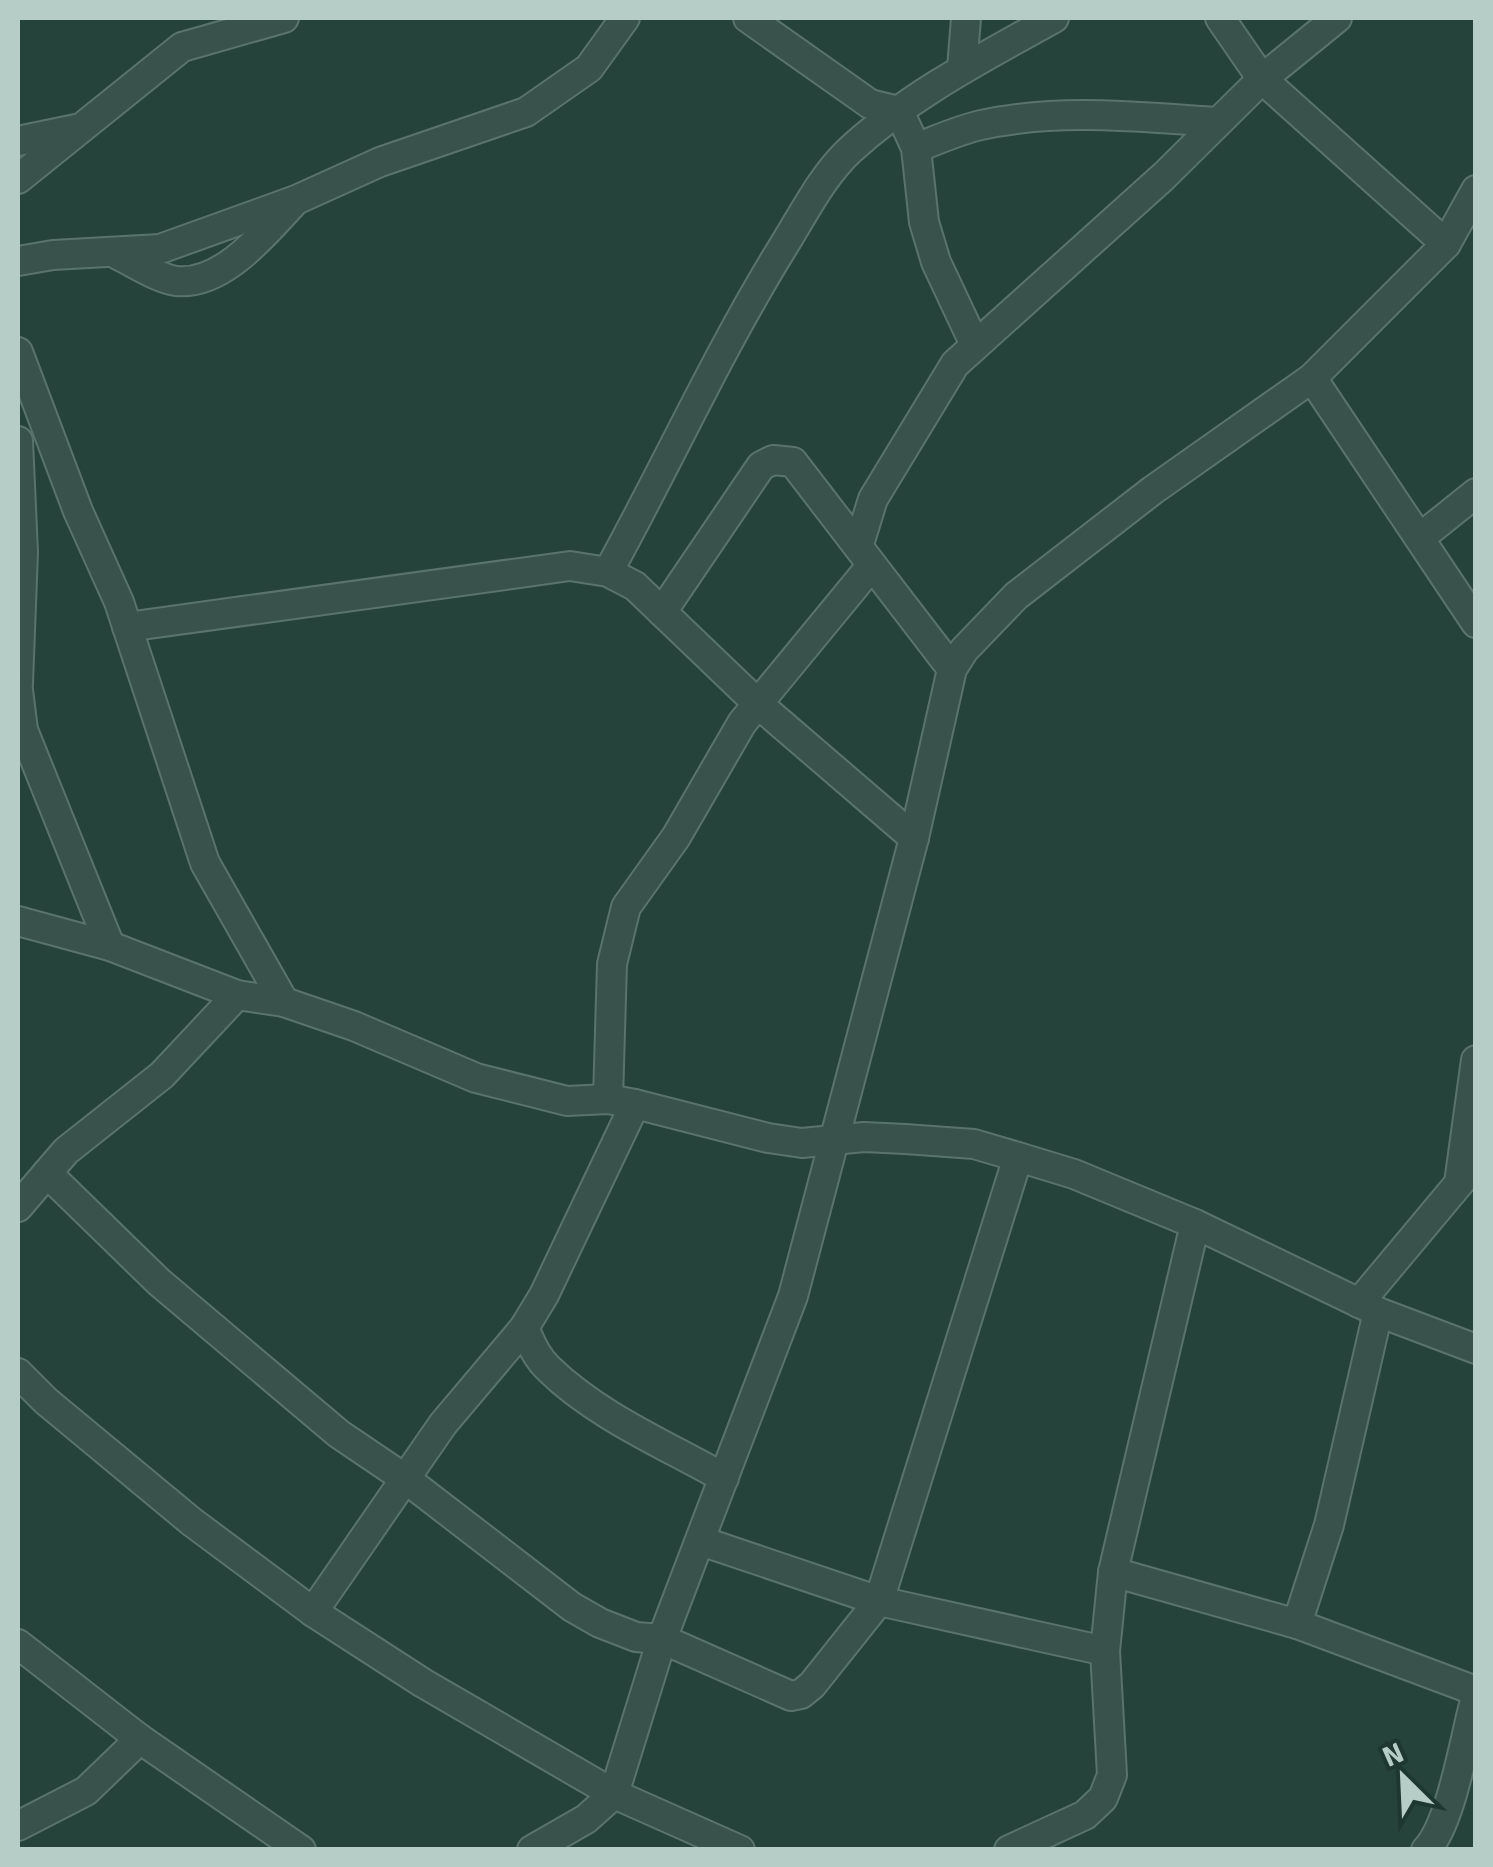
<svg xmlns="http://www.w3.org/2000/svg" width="1493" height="1867" viewBox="0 0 1493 1867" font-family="Signika,sans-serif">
<rect width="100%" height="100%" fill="#25433a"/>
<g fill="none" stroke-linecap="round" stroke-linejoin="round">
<defs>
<g id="minor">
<polyline points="748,18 870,104 899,111 916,148 924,222 936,262 975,345"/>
<polyline points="1220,18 1262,79 1446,244"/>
<polyline points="962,69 966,18"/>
<polyline points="18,141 76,129"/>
<path d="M 916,148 C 937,140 959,130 981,125 C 1059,108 1139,117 1218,122"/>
<polyline points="18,179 182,47 284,18"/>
<path d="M 118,255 C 135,263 157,278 176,281 C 222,286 264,234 292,204"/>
<polyline points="18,261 53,255 160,249 296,200 380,162 526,112 589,68 625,18"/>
<polyline points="18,352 78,511 119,602 205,863 284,1002"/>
<polyline points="1312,378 1476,623"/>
<polyline points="18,441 23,552 18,683"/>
<polyline points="1421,537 1476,493"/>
<polyline points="859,544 873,499 955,364 1164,176 1262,79 1337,18"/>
<path d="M 608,572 C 667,465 717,354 781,250 C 802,217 821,177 850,150 C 910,95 984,57 1054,18"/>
<polyline points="662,612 761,466 773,460 793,462 952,669"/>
<polyline points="127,627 570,566 608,572 635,586 757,703 914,838"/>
<polyline points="18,690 23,730 110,946"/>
<polyline points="18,921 110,946 237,995 284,1002 354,1026 476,1078 567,1101 608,1099 635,1104 768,1138 802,1143 864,1137 905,1139 974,1144 1018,1157 1074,1174 1195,1224 1378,1312 1476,1349"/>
<polyline points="608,1099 612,964 626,907 676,837 742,723 872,565"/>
<polyline points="47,1173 159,1282 339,1434 407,1480 572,1607 600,1623 636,1637 662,1639 791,1696 801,1694 812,1685 879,1601 1018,1157"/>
<polyline points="1459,1183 1476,1060"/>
<polyline points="18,1207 66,1151 162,1075 237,995"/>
<polyline points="1359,1303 1476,1163"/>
<path d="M 524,1328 C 531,1343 536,1357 549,1369 C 597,1416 666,1445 724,1478"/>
<polyline points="18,1373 46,1401 192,1522 313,1612 423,1683 614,1794 740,1850"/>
<polyline points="701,1541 879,1601 1105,1651"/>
<polyline points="1113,1572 1297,1624 1476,1691"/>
<polyline points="313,1612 443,1424 524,1328 544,1295 635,1104"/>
<polyline points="1297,1624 1329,1525 1378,1312"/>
<polyline points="18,1644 140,1739 301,1850"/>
<polyline points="18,1826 86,1791 140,1739"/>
<polyline points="532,1850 586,1819 614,1794 662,1639 793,1296 914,838 952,669 964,650 1016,596 1153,490 1312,378 1446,244 1476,190"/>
<polyline points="1009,1850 1085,1815 1103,1798 1112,1775 1105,1651 1113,1572 1195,1224"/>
<path d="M 1426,1850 C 1452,1823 1465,1735 1476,1697"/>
</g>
</defs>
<use href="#minor" stroke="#5a736c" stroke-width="32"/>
<use href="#minor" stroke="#39534c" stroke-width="28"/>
</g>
<rect width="1493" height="1867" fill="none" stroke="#b6cdc7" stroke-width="40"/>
<g transform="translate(1403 1777) rotate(336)" stroke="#1e3831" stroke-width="8" paint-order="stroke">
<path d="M0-8L18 38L0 25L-18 38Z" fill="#b6cdc7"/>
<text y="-15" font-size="28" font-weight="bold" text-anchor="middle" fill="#b6cdc7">N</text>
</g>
</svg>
